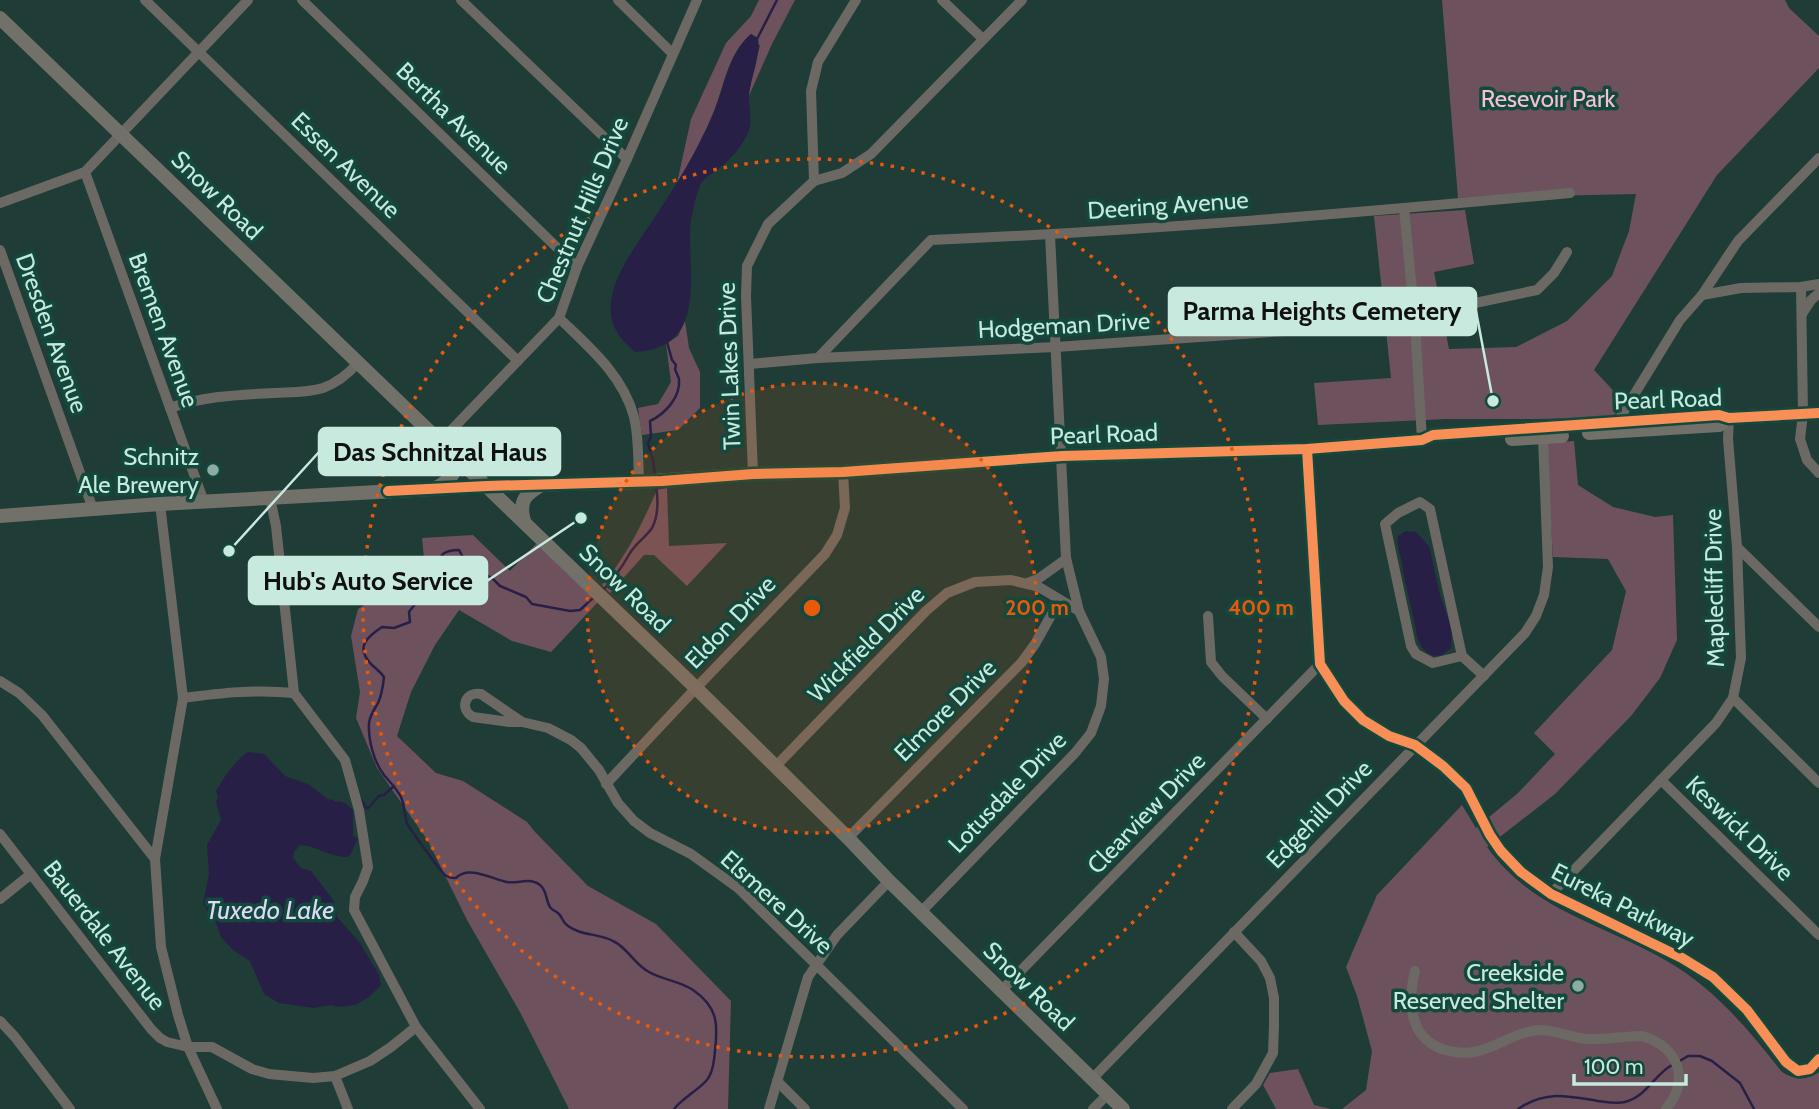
<svg xmlns="http://www.w3.org/2000/svg" width="1819" height="1109" viewBox="0 0 1819 1109" font-family="Cabin,sans-serif">
<rect width="100%" height="100%" fill="#1f3c36"/>
<g fill="#6d525d">
<path d="M 759,0 L 795,0 L 772,44 L 748,98 L 753,70 L 760,46 L 751,34 C 728,54 725,83 714,111 C 704,136 691,161 677,183 L 691,119 L 726,43 L 751,16 Z"/>
<polygon points="1442,0 1785,0 1789,8 1819,36 1819,68 1717,175 1594,370 1624,402 1613,417 1538,419 1446,419 1318,425 1314,383 1391,378 1374,216 1465,210 1474,264 1434,272 1449,349 1516,347 1567,321 1612,276 1629,231 1636,194 1458,198"/>
<polygon points="685,321 689,348 700,372 700,408 678,430 642,435 638,408 658,404 671,382 666,344 678,336"/>
<path d="M 1574,441 L 1578,485 L 1613,507 L 1655,517 L 1673,515 L 1677,640 L 1660,678 L 1631,716 L 1555,794 L 1487,847 C 1533,911 1602,923 1667,961 C 1714,988 1748,1029 1782,1072 C 1795,1080 1806,1081 1819,1072 L 1819,1109 L 1342,1109 L 1366,1090 L 1372,1051 L 1357,996 L 1346,967 L 1377,895 L 1462,805 L 1476,828 L 1518,793 L 1555,754 L 1534,733 L 1612,650 L 1626,591 L 1608,559 L 1553,557 L 1546,443 Z"/>
<path d="M 667,488 L 669,546 L 727,543 L 687,586 L 654,555 L 644,555 L 610,593 L 602,585 C 626,557 642,524 657,490 Z"/>
<polygon points="473,535 510,571 538,542 599,601 551,652 512,641 459,610 435,645 411,692 397,736 436,773 463,781 527,822 535,832 588,886 656,924 731,1001 728,1109 569,1109 521,1014 467,920 428,841 377,768 356,718 360,692 351,636 358,609 385,592 427,588 422,538"/>
<polygon points="1298,1069 1314,1105 1331,1109 1276,1109 1263,1085 1270,1073"/>
</g>
<g fill="#281f47">
<path d="M 751,34 L 758,38 C 761,55 751,77 749,95 C 748,106 752,116 750,127 C 748,134 744,141 740,147 C 734,155 726,163 718,169 C 710,176 702,178 699,188 C 695,200 691,216 690,230 C 689,279 706,348 635,352 C 616,336 607,321 612,296 C 617,269 640,240 655,217 C 677,184 697,151 713,114 C 725,86 727,55 751,34 Z"/>
<path d="M 1406,531 L 1416,532 L 1429,546 L 1440,595 L 1452,629 L 1451,648 C 1448,650 1445,653 1442,655 C 1426,660 1416,641 1416,629 L 1403,572 C 1403,559 1396,548 1398,536 Z"/>
<path d="M 248,752 L 264,754 L 285,776 L 308,784 L 329,800 L 331,799 L 336,802 L 338,801 L 345,803 L 353,810 L 353,836 L 358,839 C 354,845 353,852 348,857 C 332,858 317,846 300,845 L 294,852 L 293,858 L 301,868 L 311,871 L 334,901 L 337,917 L 360,943 L 379,975 L 381,985 L 369,997 L 355,1005 L 339,1007 L 331,1005 L 314,1008 L 279,1003 L 264,994 L 250,961 L 233,950 L 221,937 L 215,920 L 203,904 L 209,874 L 207,845 L 221,820 L 216,802 L 218,797 L 216,791 C 225,776 233,763 248,752 Z"/>
</g>
<g fill="none" stroke-linecap="round" stroke-linejoin="round">
<g stroke="#281f47" stroke-width="2.5">
<polyline points="756,41 777,0"/>
<path d="M 655,474 L 653,461 L 648,443 L 651,436 L 650,421 C 665,414 681,397 679,379 C 678,376 676,372 675,369 L 676,365 L 672,360 L 667,342"/>
<path d="M 601,592 C 614,580 622,567 630,553 C 636,543 646,537 652,528 C 659,515 658,498 656,485"/>
<path d="M 593,598 L 580,610 L 570,611 L 532,604 L 526,597 L 500,586 L 494,580 L 478,569 L 467,565 L 459,550 C 454,550 448,550 443,554 C 439,558 440,565 438,570 C 433,586 418,599 409,612 L 410,622 L 394,628 L 382,627 C 367,637 355,647 371,664 C 376,669 380,671 384,677 C 383,686 382,695 378,703 C 374,710 370,715 369,723 C 368,740 374,762 384,775 C 390,782 396,788 401,797 C 405,806 404,814 407,823 C 408,827 442,873 445,875 C 450,878 451,878 456,878 C 469,865 492,879 507,882 C 519,884 532,876 542,887 C 547,893 546,901 550,907 C 554,912 554,909 559,914 C 563,918 562,922 568,926 C 581,936 599,933 613,941 C 628,948 634,964 649,972 C 663,980 680,981 693,990 C 718,1007 718,1024 715,1051 C 714,1061 713,1073 706,1081 C 698,1090 683,1098 674,1109"/>
<polyline points="361,800 366,808 368,808 379,796 384,795 394,786"/>
<polyline points="1678,1062 1688,1056 1700,1056 1712,1061 1740,1083 1754,1109"/>
<path d="M 1518,1109 C 1546,1090 1567,1096 1598,1101 C 1606,1102 1617,1104 1625,1102 C 1647,1096 1654,1075 1672,1065"/>
</g>
<g stroke="#6c6964" stroke-width="10">
<polyline points="145,0 518,361"/>
<polyline points="302,0 577,267"/>
<polyline points="461,0 627,159"/>
<polyline points="618,0 672,53"/>
<polyline points="942,0 983,39"/>
<polyline points="85,172 204,502"/>
<polyline points="814,181 842,173 871,154 1022,0"/>
<polyline points="0,203 85,172 248,0"/>
<polyline points="1404,208 1415,322 1422,440"/>
<polyline points="0,250 93,509"/>
<polyline points="1801,287 1803,414 1800,439 1807,460 1819,473"/>
<polyline points="1702,295 1741,288 1801,287 1819,284"/>
<polyline points="1802,314 1811,300 1819,293"/>
<path d="M 559,318 C 589,347 623,375 634,417 C 639,437 638,461 639,482"/>
<path d="M 818,358 L 931,240 C 1144,231 1357,213 1570,193"/>
<polyline points="749,364 818,358 1056,347 1415,322 1436,319 1475,303 1537,290 1554,273 1567,252"/>
<path d="M 170,408 C 203,396 238,395 273,393 C 289,392 307,393 323,388 C 337,383 348,374 358,363"/>
<polyline points="1618,421 1680,320 1702,295 1738,241 1819,158"/>
<polyline points="440,442 559,318 577,267 627,159 697,0"/>
<polyline points="1307,449 1320,664 1344,701 1363,720 1389,736 1415,745 1443,766 1466,788 1490,835 1501,851 1521,872 1551,894 1682,958 1713,977 1747,1010 1786,1062 1798,1071 1810,1069 1819,1059"/>
<polyline points="753,474 746,296 747,266 768,224 814,181 811,91 818,62 856,0"/>
<polyline points="270,498 276,526 294,693 345,760 359,810 368,867 363,881 355,897 354,910 416,1027 480,1109"/>
<polyline points="160,504 183,698 155,859 161,947 178,1015 188,1047 217,1109"/>
<polyline points="1737,547 1819,627"/>
<polyline points="1028,583 1038,579 1066,559"/>
<polyline points="1208,616 1211,662 1222,676 1267,719"/>
<polyline points="1462,656 1433,663 1416,654 1411,646 1385,524 1398,513 1420,502 1430,509 1462,656 1484,676"/>
<polyline points="0,681 19,693 42,715 155,859"/>
<path d="M 183,698 C 221,693 256,689 294,693"/>
<polyline points="1733,698 1819,783"/>
<path d="M 522,722 L 481,694 C 465,691 459,709 473,717 L 510,722 L 522,722 L 548,728 L 571,740 L 581,748 L 599,770 L 618,803 L 634,821 L 650,833 L 691,854 L 738,888 L 963,1109"/>
<polyline points="775,767 926,611 947,593 975,582 1011,580 1039,587 1079,611"/>
<polyline points="1661,780 1819,935"/>
<polyline points="606,784 696,688 825,554 837,535 845,508 843,472"/>
<polyline points="0,834 151,1029 160,1038 167,1042 188,1047 212,1047 252,1069 269,1074 313,1078 335,1076 370,1061 391,1047 416,1027"/>
<polyline points="848,838 1022,662 1035,644 1059,601"/>
<polyline points="1551,894 1716,723 1733,698 1741,658 1737,547 1728,439 1729,418"/>
<polyline points="0,899 31,874"/>
<polyline points="921,912 1075,753 1091,733 1101,706 1104,679 1101,657 1079,611 1066,558 1050,235"/>
<path d="M 1415,971 C 1408,1000 1408,1036 1442,1049 C 1452,1052 1463,1054 1474,1052 C 1497,1048 1516,1031 1540,1030 C 1556,1030 1572,1038 1588,1039 C 1606,1040 1624,1036 1642,1036 C 1678,1047 1691,1079 1666,1109"/>
<polyline points="1002,990 1320,664"/>
<polyline points="0,1021 15,1037 70,1109"/>
<polyline points="335,1076 348,1109"/>
<polyline points="1092,1079 1525,633 1536,616 1544,595 1548,567 1543,437"/>
<polyline points="777,1081 805,1109"/>
<polyline points="769,1109 808,977 837,935 889,881"/>
<polyline points="1093,1109 1108,1094"/>
<polyline points="1232,1109 1256,1084 1273,1053 1274,1026 1274,998 1270,978 1261,961 1234,932"/>
</g>
<g stroke="#717169" stroke-width="14">
<polyline points="0,18 696,688 848,838 889,881 1123,1109"/>
<polyline points="1589,433 1719,425 1729,418"/>
<polyline points="1512,439 1562,436"/>
<path d="M 436,488 C 453,478 458,473 452,453"/>
<polyline points="0,516 160,504 487,486 639,482 753,474 843,472 1062,456 1307,449 1422,440 1433,435 1719,415 1729,418 1819,413"/>
<path d="M 524,521 C 518,500 526,494 543,484"/>
</g>
<defs>
<g id="cycleway">
<polyline points="1307,449 1320,664 1344,701 1363,720 1389,736 1415,745 1443,766 1466,788 1490,835 1501,851 1521,872 1551,894 1682,958 1713,977 1747,1010 1786,1062 1798,1071 1810,1069 1819,1059"/>
<polyline points="388,491 487,486 662,481 753,474 843,472 1062,456 1307,449 1422,440 1433,435 1719,415 1729,418 1819,413"/>
</g>
</defs>
<use href="#cycleway" stroke="#12493c" stroke-width="15"/>
<use href="#cycleway" stroke="#f78f57" stroke-width="10"/>
</g>
<circle cx="812" cy="608" r="225" fill="#e8590c" fill-opacity=".12"/>
<g fill="none" stroke="#e8590c" stroke-width="3.5" stroke-dasharray="3.5 7">
<circle cx="812" cy="608" r="225"/>
<circle cx="812" cy="608" r="449"/>
</g>
<g fill="#8caca3" stroke="#12493c" stroke-width="2.5">
<circle cx="213" cy="470" r="7"/>
<circle cx="1578" cy="986" r="7"/>
</g>
<g text-anchor="middle" dominant-baseline="central" stroke-width="7" stroke-linejoin="round" paint-order="stroke">
<g font-size="24" fill="#f5c0d4" stroke="#12493c">
<text x="1548" y="98">Resevoir Park</text>
</g>
<g font-size="24" fill="#c7e9de" stroke="#12493c">
<text transform="translate(454 118) rotate(44)">Bertha Avenue</text>
<text transform="translate(346 165) rotate(44)">Essen Avenue</text>
<text transform="translate(217 195) rotate(44)">Snow Road</text>
<text transform="translate(1168 205) rotate(-4)">Deering Avenue</text>
<text transform="translate(582 210) rotate(-67)">Chestnut Hills Drive</text>
<text transform="translate(1064 325) rotate(-3)">Hodgeman Drive</text>
<text transform="translate(164 330) rotate(70)">Bremen Avenue</text>
<text transform="translate(52 333) rotate(70)">Dresden Avenue</text>
<text transform="translate(729 366) rotate(-92)">Twin Lakes Drive</text>
<text transform="translate(1668 399) rotate(-2)">Pearl Road</text>
<text transform="translate(1104 434) rotate(-2)">Pearl Road</text>
<text transform="translate(625 588) rotate(44)">Snow Road</text>
<text transform="translate(1714 588) rotate(-91)">Maplecliff Drive</text>
<text transform="translate(730 622) rotate(-46)">Eldon Drive</text>
<text transform="translate(866 644) rotate(-45)">Wickfield Drive</text>
<text transform="translate(945 710) rotate(-45)">Elmore Drive</text>
<text transform="translate(1007 792) rotate(-46)">Lotusdale Drive</text>
<text transform="translate(1146 813) rotate(-46)">Clearview Drive</text>
<text transform="translate(1319 814) rotate(-46)">Edgehill Drive</text>
<text transform="translate(1740 828) rotate(44)">Keswick Drive</text>
<text transform="translate(777 902) rotate(42)">Elsmere Drive</text>
<text transform="translate(1623 905) rotate(27)">Eureka Parkway</text>
<text transform="translate(105 935) rotate(52)">Bauerdale Avenue</text>
<text transform="translate(1029 986) rotate(44)">Snow Road</text>
</g>
<g font-size="24" fill="#c7e9de" stroke="#12493c" text-anchor="end">
<text x="199" y="456">Schnitz<tspan x="199" dy="28">Ale Brewery</tspan></text>
<text x="1564" y="972">Creekside<tspan x="1564" dy="28">Reserved Shelter</tspan></text>
</g>
<g font-size="26" font-style="italic" fill="#dfd9f9" stroke="#12493c">
<text x="270" y="910">Tuxedo Lake</text>
</g>
</g>
<circle cx="812" cy="608" r="10" fill="#e8590c" stroke="#12493c" stroke-width="3.5"/>
<g font-size="21" text-anchor="middle" font-weight="bold" fill="#e8590c" stroke="#12493c" stroke-width="7" stroke-linejoin="round" paint-order="stroke">
<text x="1037" y="615">200 m</text>
<text x="1261" y="615">400 m</text>
</g>
<path fill="none" stroke="#c7e9de" stroke-width="2.5" d="M1493 401L1476 311M229 551L319 452M581 518L487 581"/>
<g fill="#c7e9de" stroke="#12493c" stroke-width="2.5">
<circle cx="1493" cy="401" r="7"/>
<circle cx="229" cy="551" r="7"/>
<circle cx="581" cy="518" r="7"/>
</g>
<g fill="#c7e9de" stroke="#c7e9de" stroke-width="2.5">
<rect x="1169" y="288" width="307" height="47" rx="7"/>
<rect x="319" y="428" width="241" height="47" rx="7"/>
<rect x="249" y="557" width="238" height="47" rx="7"/>
</g>
<g font-size="26" text-anchor="middle" font-weight="bold" fill="#111">
<text x="1322" y="320">Parma Heights Cemetery</text>
<text x="440" y="461">Das Schnitzal Haus</text>
<text x="368" y="590">Hub's Auto Service</text>
</g>
<path d="M1574 1074v10h112v-10" fill="none" stroke="#c7e9de" stroke-width="3.5"/>
<text x="1584" y="1074" font-size="21" fill="#c7e9de" stroke="#12493c" stroke-width="5" paint-order="stroke">100 m</text>
</svg>
